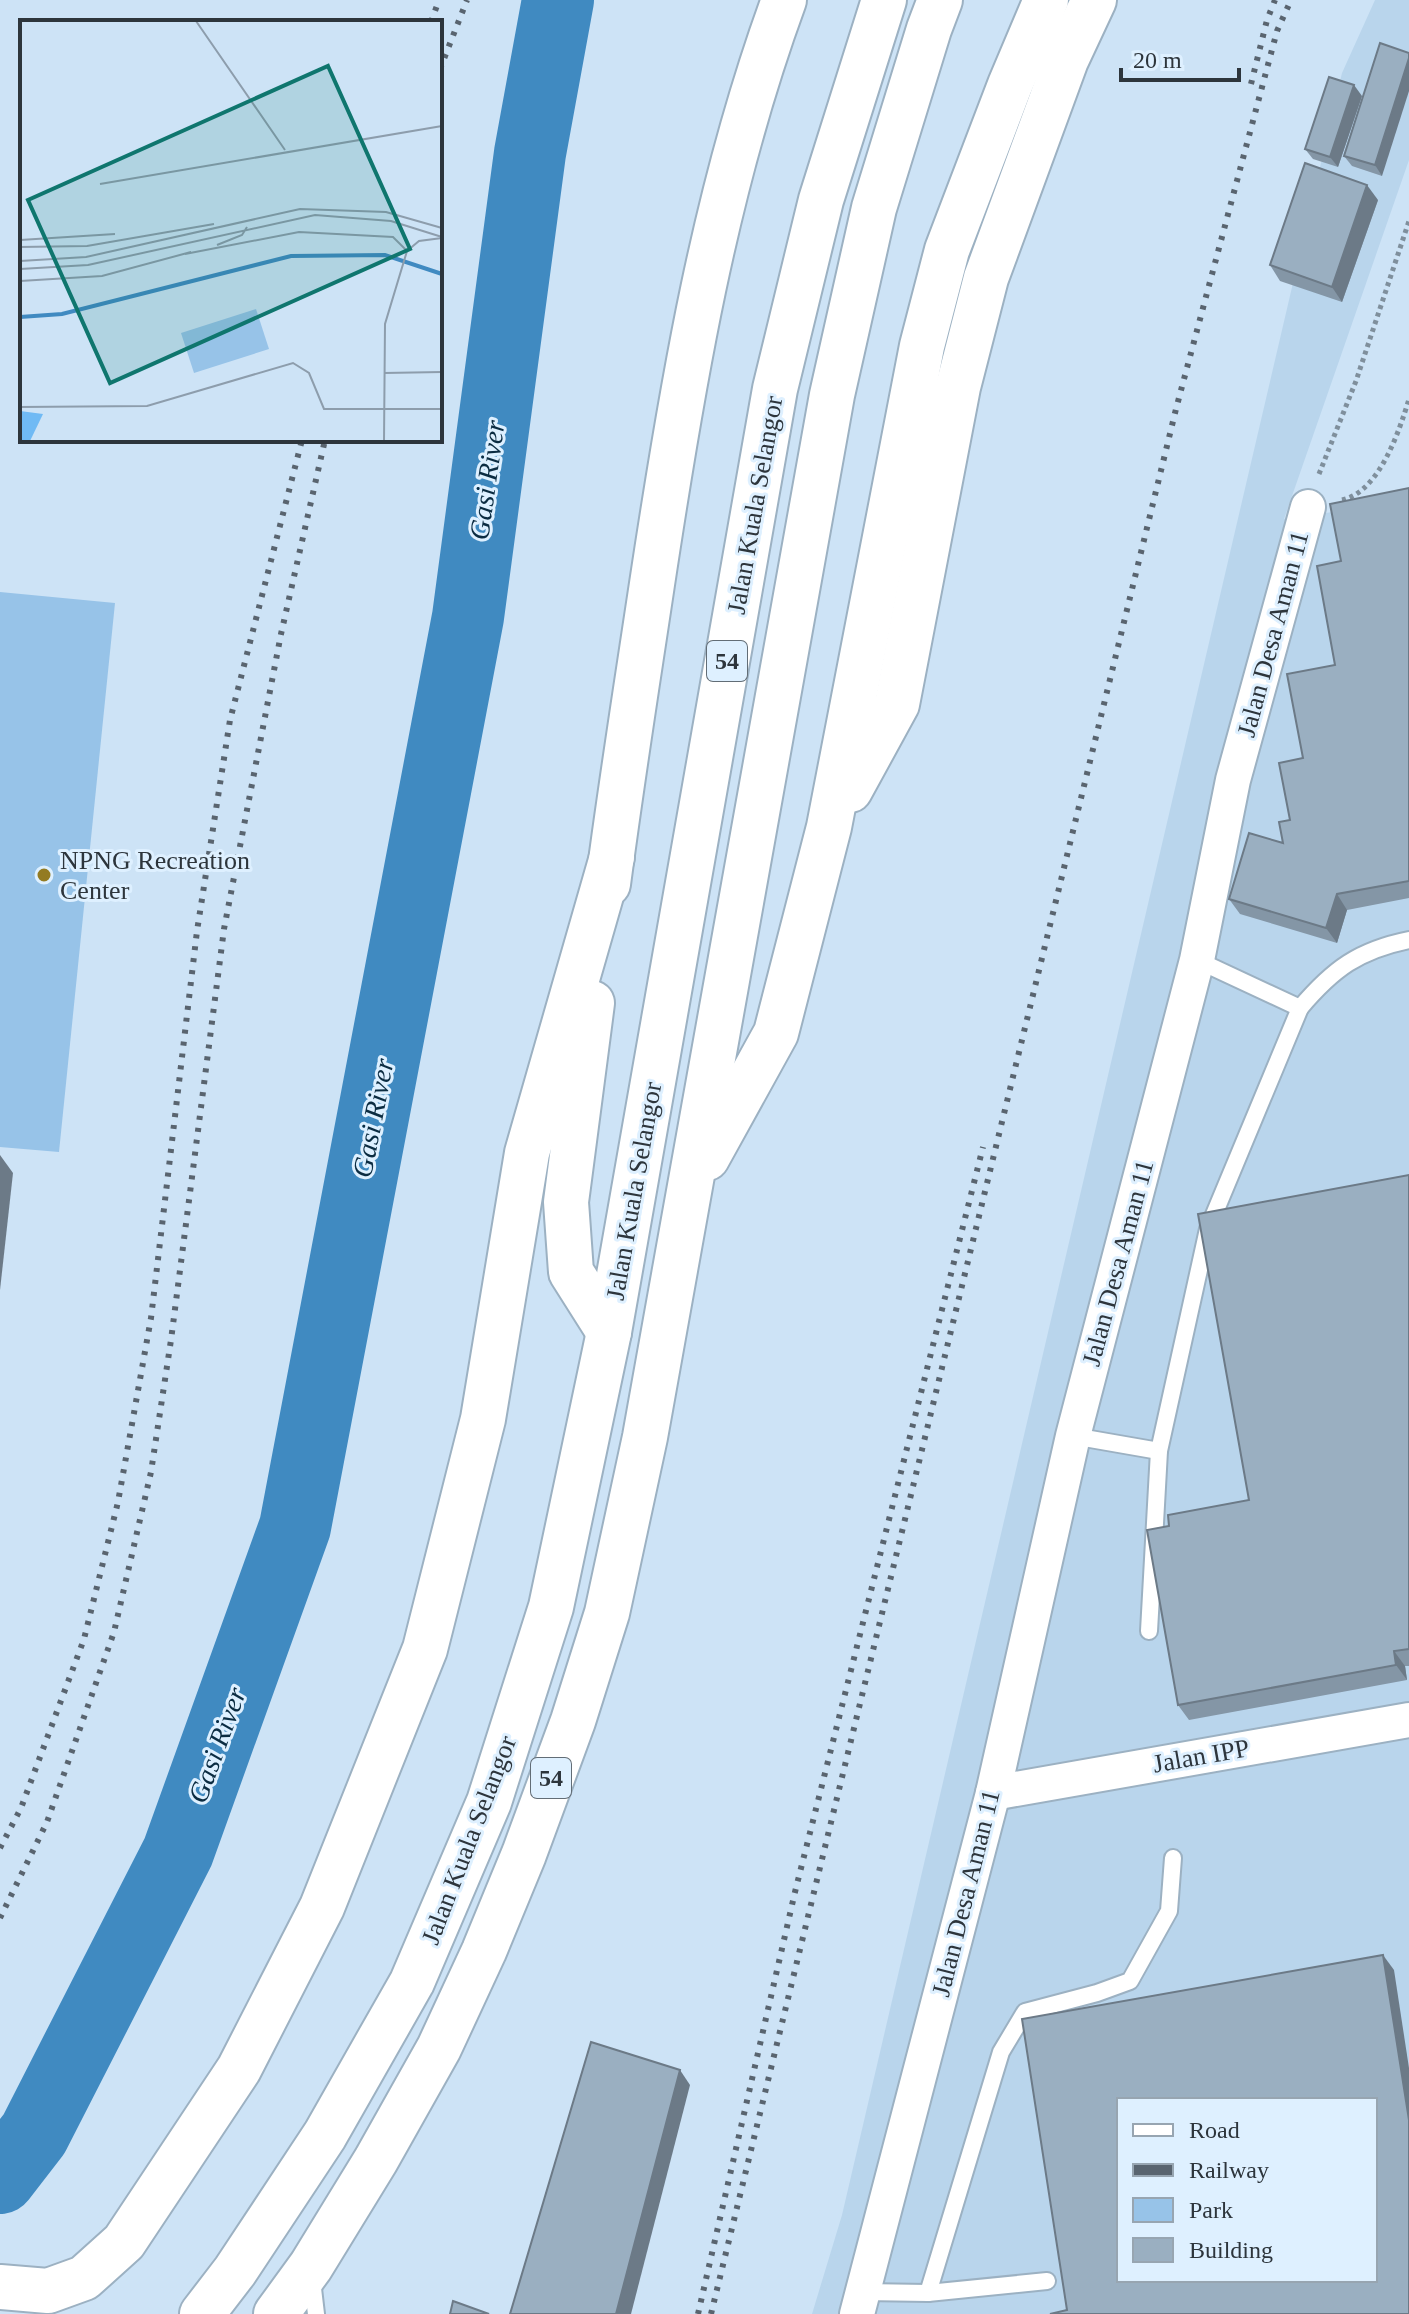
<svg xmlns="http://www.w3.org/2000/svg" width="1409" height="2314" viewBox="0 0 1409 2314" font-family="'Times New Roman',serif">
<rect width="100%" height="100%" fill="#cde3f6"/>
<path fill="#b9d5ec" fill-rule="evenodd" d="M 1375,0 L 1409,0 L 1409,160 L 1284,519 L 1409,501 L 1409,2314 L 812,2314 L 842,2215 L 1342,73 ZM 1119,2100 L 1375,2100 L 1375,2280 L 1119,2280 Z"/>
<polygon fill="#97c3e8" points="0,592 115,603 59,1152 0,1147"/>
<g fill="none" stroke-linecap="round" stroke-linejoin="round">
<polyline stroke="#408ac1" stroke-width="72" points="0,2178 34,2134 178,1852 295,1527 468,617 530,153 558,0"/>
<defs>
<g id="lane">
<path d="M 1300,1008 C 1333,969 1359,950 1409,940"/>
<polyline points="1073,1436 1159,1451"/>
<polyline points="1149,1631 1159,1451 1208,1229 1300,1008 1197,960"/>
<polyline points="312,2280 316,2314"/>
<polyline points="863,2292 928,2293 1047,2281"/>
<polyline points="928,2293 1001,2052 1025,2012 1097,1993 1130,1981 1169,1911 1173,1858"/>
</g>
<g id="street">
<polyline points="993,1793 1409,1720"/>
<polyline points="857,2314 993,1793 1073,1436 1197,960 1233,780 1308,507"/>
</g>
<g id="highway">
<polyline points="850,790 897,704 958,387 986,278 1066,60 1094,0"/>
<path d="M 608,884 C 621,784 637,684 652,584 C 682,386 715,188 784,0"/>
<polyline points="592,1003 566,1202 571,1272 609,1332"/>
<polyline points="707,1158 776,1033 829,827 922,346 947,250 1010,85 1046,0"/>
<polyline points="0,2287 48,2291 84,2278 124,2242 239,2069 322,1907 425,1649 483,1419 527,1153 612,857"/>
<polyline points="202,2314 235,2271 325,2135 412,1982 489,1802 551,1607 609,1332 775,389 821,200 884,0"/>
<polyline points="276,2314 311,2266 376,2160 439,2048 484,1951 524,1854 573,1721 607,1613 645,1437 832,395 874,208 929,29 940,0"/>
</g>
</defs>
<use href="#lane" stroke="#9cb1c2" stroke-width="20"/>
<use href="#street" stroke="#9cb1c2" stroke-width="38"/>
<use href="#highway" stroke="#9cb1c2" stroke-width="48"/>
<g stroke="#7f8f9c" stroke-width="5" stroke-dasharray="4 4" stroke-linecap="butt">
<polyline points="1319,474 1356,381 1409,221"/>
<path d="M 1342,500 C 1379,492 1399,432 1409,399"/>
</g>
<use href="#lane" stroke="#fff" stroke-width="16"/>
<use href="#street" stroke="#fff" stroke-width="34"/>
<use href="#highway" stroke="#fff" stroke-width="44"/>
<g stroke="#59646f" stroke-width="6" stroke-dasharray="4 8" stroke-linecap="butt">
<polyline points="431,22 439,0"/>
<polyline points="440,69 467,0"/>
<polyline points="1251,84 1267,20 1275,0"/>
<polyline points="0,1848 21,1808 84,1639 118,1502 151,1318 197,931 230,720 302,440"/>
<polyline points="0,1918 47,1822 114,1632 151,1472 171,1340 224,929 281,634 325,440"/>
<polyline points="698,2314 795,1892 983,1147"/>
<polyline points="711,2314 1176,409 1277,31 1291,0"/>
</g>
</g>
<g fill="#8496a6">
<polygon points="1380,43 1382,176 1352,166 1344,156"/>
<polygon points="1362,96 1338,167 1313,159 1305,149"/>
<polygon points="1378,200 1342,302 1280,281 1270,265"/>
<polygon points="1409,488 1409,898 1347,910 1337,943 1240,914 1229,899 1283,843 1290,820 1303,758 1335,665 1341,561"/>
<polygon points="1409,1175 1409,1666 1405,1666 1407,1680 1189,1720 1178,1705 1169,1526 1249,1500"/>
</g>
<g fill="#6c7a87">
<polygon points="1409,58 1409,91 1382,176 1375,165"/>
<polygon points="1354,85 1362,96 1338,167 1330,157"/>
<polygon points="1367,185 1378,200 1342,302 1332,287"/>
<polygon points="1337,894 1347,910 1337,943 1326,928"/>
<polygon points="0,1155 13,1173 0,1290"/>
<polygon points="1394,1651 1405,1666 1407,1680 1396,1665"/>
<polygon points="1383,1955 1394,1970 1409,2068 1409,2120"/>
<polygon points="680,2070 690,2085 631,2314 616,2314"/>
</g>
<g fill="#9aafc1" stroke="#6c7a87" stroke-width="2" fill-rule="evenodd">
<polygon points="1380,43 1409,53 1409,58 1375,165 1344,156"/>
<polygon points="1329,77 1354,85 1330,157 1305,149"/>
<polygon points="1305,163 1367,185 1332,287 1270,265"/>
<polygon points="1409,488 1409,881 1337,894 1326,928 1229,899 1249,833 1283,843 1279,822 1290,820 1279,763 1303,758 1287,674 1335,665 1317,566 1341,561 1330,504"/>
<polygon points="1409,1175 1409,1649 1394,1651 1396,1665 1178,1705 1147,1530 1169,1526 1168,1515 1249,1500 1198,1214"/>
<path d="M 1383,1955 L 1409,2120 L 1409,2314 L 1050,2314 L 1067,2310 L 1022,2019 ZM 1119,2100 L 1375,2100 L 1375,2280 L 1119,2280 Z"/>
<polygon points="591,2042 680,2070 616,2314 510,2314"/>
<polygon points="453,2301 489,2314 450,2314"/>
</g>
<circle fill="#937b22" stroke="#def0ff" stroke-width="3" cx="44" cy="875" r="8"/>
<g text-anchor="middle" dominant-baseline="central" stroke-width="6" stroke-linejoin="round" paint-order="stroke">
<g fill="#def0ff" stroke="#626d76" stroke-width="2">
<rect x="707" y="641" width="40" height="40" rx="6"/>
<rect x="531" y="1758" width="40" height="40" rx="6"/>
</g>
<g font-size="24" font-weight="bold" fill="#2d353c">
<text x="727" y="661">54</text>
<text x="551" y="1778">54</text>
</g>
<g font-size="26" fill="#2d353c" stroke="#def0ff">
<text transform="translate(755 505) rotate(-80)">Jalan Kuala Selangor</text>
<text transform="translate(1273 634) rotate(-75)">Jalan Desa Aman 11</text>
<text transform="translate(634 1191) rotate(-80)">Jalan Kuala Selangor</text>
<text transform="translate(1118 1263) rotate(-75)">Jalan Desa Aman 11</text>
<text transform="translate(1201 1756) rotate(-10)">Jalan IPP</text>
<text transform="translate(469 1840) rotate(-69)">Jalan Kuala Selangor</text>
<text transform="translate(966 1893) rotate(-76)">Jalan Desa Aman 11</text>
</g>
<g font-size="26" fill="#2d353c" stroke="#def0ff" text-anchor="start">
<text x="60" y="860">NPNG Recreation<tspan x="60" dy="30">Center</tspan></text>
</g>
<g font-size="28" font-style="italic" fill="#0b2c42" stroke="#def0ff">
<text transform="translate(487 480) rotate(-82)">Gasi River</text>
<text transform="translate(373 1118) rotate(-79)">Gasi River</text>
<text transform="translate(217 1745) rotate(-70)">Gasi River</text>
</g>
</g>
<g transform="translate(20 20)">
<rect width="422" height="422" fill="#cde3f6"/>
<path d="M 236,289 L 249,329 L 174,353 L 161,313 Z" fill="#97c3e8"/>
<path d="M 0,391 L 23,394 L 10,421 L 0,421 Z" fill="#70baf4"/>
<path fill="none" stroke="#408ac1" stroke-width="4" d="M 0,297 L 42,294 L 271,236 L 365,235 L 422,254"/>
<path fill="none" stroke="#8d9dac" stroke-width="2" d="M 176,1 L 265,130M 80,164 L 422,106M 0,220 L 95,214M 197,225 L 222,215 L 227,207M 0,227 L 67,226 L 194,204M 165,234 L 279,212 L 373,217 L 387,231 L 399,221 L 422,218M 0,241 L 66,237 L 280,189 L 366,192 L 422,208M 0,249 L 68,245 L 295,195 L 371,201 L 422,217M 0,261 L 82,256 L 171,232M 364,353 L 422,352M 0,387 L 127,386 L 273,343 L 289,353 L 304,389 L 422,389M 364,421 L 365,304 L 387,231"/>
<path fill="#0f766e" fill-opacity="0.15" stroke="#0f766e" stroke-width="4" d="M 308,46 L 390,229 L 90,363 L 8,180 Z"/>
<rect width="422" height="422" fill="none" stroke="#2d353c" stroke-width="4"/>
</g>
<rect x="1117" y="2098" width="260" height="184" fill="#def0ff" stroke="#97a5b1" stroke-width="2"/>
<rect x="1133" y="2124" width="40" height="12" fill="#ffffff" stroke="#97a5b1" stroke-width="2"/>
<text x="1189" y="2138" font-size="24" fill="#2d353c">Road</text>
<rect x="1133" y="2164" width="40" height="12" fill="#59646f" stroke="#97a5b1" stroke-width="2"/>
<text x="1189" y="2178" font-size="24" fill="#2d353c">Railway</text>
<rect x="1133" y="2198" width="40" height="24" fill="#97c3e8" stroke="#97a5b1" stroke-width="2"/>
<text x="1189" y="2218" font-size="24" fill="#2d353c">Park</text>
<rect x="1133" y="2238" width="40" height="24" fill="#9aafc1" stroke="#97a5b1" stroke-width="2"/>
<text x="1189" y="2258" font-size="24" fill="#2d353c">Building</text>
<path d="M1121 68v12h118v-12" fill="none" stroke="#2d353c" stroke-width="4"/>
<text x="1133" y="68" font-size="24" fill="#2d353c" stroke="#def0ff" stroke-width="6" paint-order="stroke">20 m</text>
</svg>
